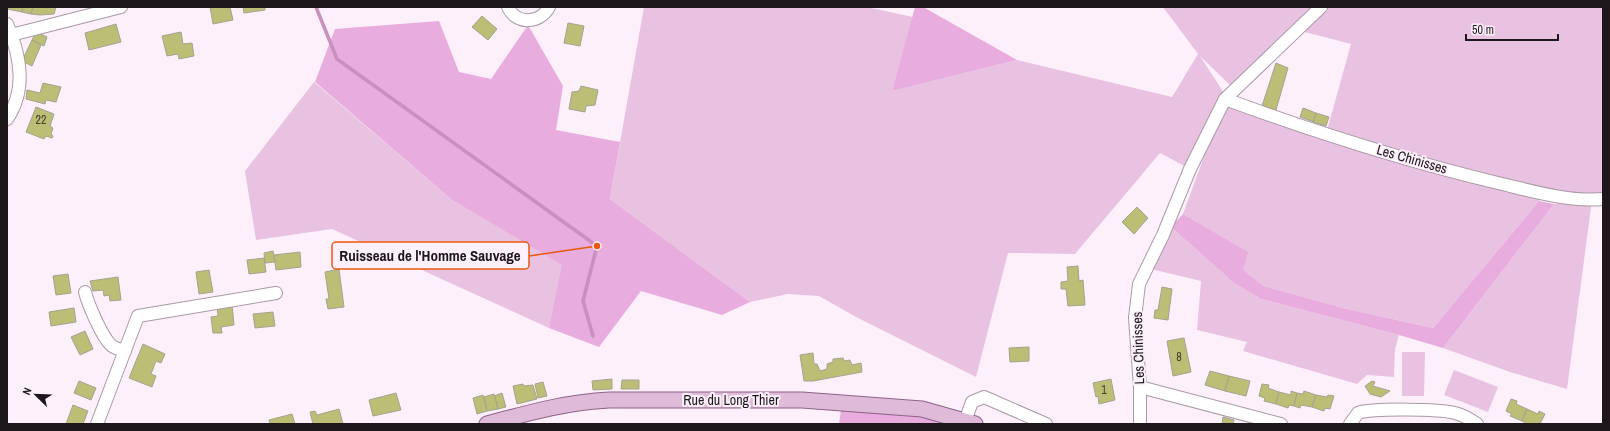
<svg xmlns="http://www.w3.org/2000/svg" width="1610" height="431" viewBox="0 0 1610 431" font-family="'Archivo Narrow',sans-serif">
<rect width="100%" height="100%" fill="#fef0fb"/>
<g fill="#e9c2e2">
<polygon points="644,7 867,7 913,17 892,91 1017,60 1172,97 1198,54 1163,7 1315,7 1232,87 1200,56 1224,93 1190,169 1160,153 1075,254 1008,253 976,377 856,317 819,296 788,294 750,302 610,199"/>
<polygon points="1327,7 1603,7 1603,199 1592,200 1567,389 1510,372 1443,348 1554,204 1589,200 1546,195 1539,201 1433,328 1343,308 1264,286 1242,270 1247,252 1183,214 1225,99 1239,97 1309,130 1326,134 1351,44 1301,31"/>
<polygon points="314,82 452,200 563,265 549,328 332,229 256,240 245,171"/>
<polygon points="1171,227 1234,283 1261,299 1399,335 1395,349 1394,377 1367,375 1357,384 1243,351 1247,342 1197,330 1201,281 1151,269"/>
<polygon points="1402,352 1425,352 1424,396 1402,396"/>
<polygon points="1454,370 1498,387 1488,412 1444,395"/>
</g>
<g fill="#e8acde">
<polygon points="915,7 923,7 1017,60 892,91"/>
<polygon points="439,21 459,72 491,79 528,25 563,86 556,130 620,142 610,199 750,302 722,315 641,291 599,347 549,328 562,265 452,200 315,82 335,29"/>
<polygon points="1539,201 1554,204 1443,348 1399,335 1261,299 1234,283 1171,227 1183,214 1248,252 1243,270 1264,286 1343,308 1433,328"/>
<polygon points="842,403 975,424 839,424"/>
</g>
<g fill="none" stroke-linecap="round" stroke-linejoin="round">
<polyline stroke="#c88fbf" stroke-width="3.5" points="316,7 337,59 597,246 583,301 593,336"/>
</g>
<g fill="#bdbe75" stroke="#a2a390">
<polygon points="7,7 23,7 22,12 7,9"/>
<polygon points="23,7 33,7 31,14 22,12"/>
<polygon points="33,7 56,7 54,14 40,15 31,14"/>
<polygon points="210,7 230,7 233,20 213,24"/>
<polygon points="243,7 265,7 265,10 244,13"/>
<polygon points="482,16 497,29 488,40 472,27"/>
<polygon points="568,23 584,26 580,46 564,43"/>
<polygon points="116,24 121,42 89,50 85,33"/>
<polygon points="36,32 47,37 44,46 32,40"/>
<polygon points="181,32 183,44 192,43 194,56 179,59 178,54 167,56 162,36"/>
<polygon points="32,40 41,45 32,66 22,61"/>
<polygon points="1276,63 1288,68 1276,110 1262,106"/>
<polygon points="43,83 61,87 56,102 46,100 45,104 26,99 27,90 40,93"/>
<polygon points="581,86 598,90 595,105 586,106 585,112 569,109 572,92 579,91"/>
<polygon points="36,107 54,114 50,126 53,128 51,134 53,136 52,138 46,136 44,139 26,132"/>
<polygon points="1303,108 1316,113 1314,122 1300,117"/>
<polygon points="1316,113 1329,117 1326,126 1313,122"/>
<polygon points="1137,207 1148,218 1134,234 1122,222"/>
<polygon points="273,251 275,262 265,263 264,253"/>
<polygon points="300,252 301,267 276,270 274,255"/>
<polygon points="264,258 266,272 249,274 247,260"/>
<polygon points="1078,266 1079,281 1083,280 1085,305 1068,306 1066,289 1061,289 1061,282 1068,281 1067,267"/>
<polygon points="339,269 344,307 328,309 326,299 329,299 325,272"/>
<polygon points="209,270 213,292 199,294 196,272"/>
<polygon points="68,274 71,293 56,295 53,276"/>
<polygon points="118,277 121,300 110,301 109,295 104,296 103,290 93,291 90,281"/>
<polygon points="1162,287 1172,289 1168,320 1154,318 1155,310 1158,310"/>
<polygon points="232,304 234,325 221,327 222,333 213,333 211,317 218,316 217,306"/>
<polygon points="74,308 76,322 51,326 49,312"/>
<polygon points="273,312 275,326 255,328 253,314"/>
<polygon points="85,331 93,349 80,355 71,337"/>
<polygon points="1184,338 1191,372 1173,376 1167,341"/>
<polygon points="143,344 165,354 161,363 156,361 151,374 156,376 152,387 129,378"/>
<polygon points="1029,347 1029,361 1010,362 1009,348"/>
<polygon points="813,353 814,364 817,364 820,371 827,369 827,364 833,362 833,359 843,358 844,361 850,360 852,365 861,363 862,372 813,381 804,381 800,355"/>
<polygon points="1210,371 1229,376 1225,391 1205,385"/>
<polygon points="1229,376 1250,381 1246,396 1225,391"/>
<polygon points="612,379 612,389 593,390 592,381"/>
<polygon points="1111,379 1115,400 1099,404 1098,396 1096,397 1093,383"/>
<polygon points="622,380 639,380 639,389 621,389"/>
<polygon points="79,381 96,388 91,400 74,393"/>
<polygon points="1372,381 1375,382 1373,386 1390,391 1381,397 1370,394 1365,386"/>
<polygon points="543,382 547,396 538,398 535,384"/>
<polygon points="523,384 524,386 533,385 537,399 517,404 513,386"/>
<polygon points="1262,384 1269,385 1268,388 1279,392 1276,404 1264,401 1265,398 1259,396"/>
<polygon points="1291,391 1297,393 1294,406 1289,405 1288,408 1276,404 1279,392 1291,395"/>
<polygon points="1304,391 1316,395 1312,407 1301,405 1300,408 1294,406 1297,393 1303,394"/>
<polygon points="396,393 401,410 373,416 369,400"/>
<polygon points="502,393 506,407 498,409 494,396"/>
<polygon points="494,394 498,409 487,411 484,397"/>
<polygon points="483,395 487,411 477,414 473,398"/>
<polygon points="1316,395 1327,397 1328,395 1334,396 1330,409 1325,408 1324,411 1312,407"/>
<polygon points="1511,399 1517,401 1516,404 1527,409 1522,421 1510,416 1512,414 1506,411"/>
<polygon points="73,405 88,411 83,424 66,424"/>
<polygon points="339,409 343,424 313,424 310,412 315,411 317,415"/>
<polygon points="1527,409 1538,414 1539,411 1545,414 1540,424 1528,424 1522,421"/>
<polygon points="292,414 295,424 270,424 269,420"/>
<polygon points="1223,417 1234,420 1233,424 1222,424"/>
</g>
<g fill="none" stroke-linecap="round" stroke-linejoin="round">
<defs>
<g id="minor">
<path d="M 508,7 C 516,25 540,24 549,7"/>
<path d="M 1321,7 L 1225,99 C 1315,132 1406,161 1498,183 C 1532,191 1568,202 1603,199"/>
<path d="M 7,24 C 20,54 27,90 7,119"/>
<polyline points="11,35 121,7"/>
<path d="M 85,292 C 88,304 102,337 111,345 C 114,348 121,350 125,351"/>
<polyline points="1140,387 1281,424"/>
<polyline points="965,421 972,402 984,397 1046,424"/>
<polyline points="97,424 138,316 276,293"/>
<polyline points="1140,424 1140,387 1135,318 1139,284 1163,235 1190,169 1225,99"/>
<path d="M 1350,424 L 1358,413 C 1373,408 1439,409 1455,413 C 1463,415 1470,419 1477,424"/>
</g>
<path id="major" d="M 487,424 C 528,413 567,402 609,400 L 802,400 L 922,409 L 975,424"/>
</defs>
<use href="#minor" stroke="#a999a6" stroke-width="14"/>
<use href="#major" stroke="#8d6386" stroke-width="17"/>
<use href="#minor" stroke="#fff" stroke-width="12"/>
<use href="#major" stroke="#dfbad9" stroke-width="15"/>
</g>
<g text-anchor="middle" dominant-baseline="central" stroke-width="4" stroke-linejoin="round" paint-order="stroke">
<g font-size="12" fill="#454132">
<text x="41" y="120">22</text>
<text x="1179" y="357">8</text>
<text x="1104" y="390">1</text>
</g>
<g font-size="14" fill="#1d171c" stroke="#fef0fb">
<text transform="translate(1412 159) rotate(16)">Les Chinisses</text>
<text transform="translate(1138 348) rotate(-92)">Les Chinisses</text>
<text x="731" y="400">Rue du Long Thier</text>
</g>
</g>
<path fill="none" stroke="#e8590c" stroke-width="1.5" d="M597 246L529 256"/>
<circle fill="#e8590c" stroke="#fef0fb" stroke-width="1.5" cx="597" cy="246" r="4"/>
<rect fill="#fef0fb" stroke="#e8590c" stroke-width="1.5" x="332" y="242" width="197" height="27" rx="4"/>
<g font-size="15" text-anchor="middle" font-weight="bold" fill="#1d171c">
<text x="430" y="261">Ruisseau de l'Homme Sauvage</text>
</g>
<rect width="1610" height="431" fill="none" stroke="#1d171c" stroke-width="16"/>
<g transform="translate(36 395) rotate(293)" stroke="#fef0fb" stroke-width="3" paint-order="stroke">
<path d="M0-3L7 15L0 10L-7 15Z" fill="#1d171c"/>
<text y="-6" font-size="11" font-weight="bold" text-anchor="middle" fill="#1d171c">N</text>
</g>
<path d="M1466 34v6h92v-6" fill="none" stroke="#1d171c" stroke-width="2"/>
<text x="1472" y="34" font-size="12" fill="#1d171c" stroke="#fef0fb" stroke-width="3" paint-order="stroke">50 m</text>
</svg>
